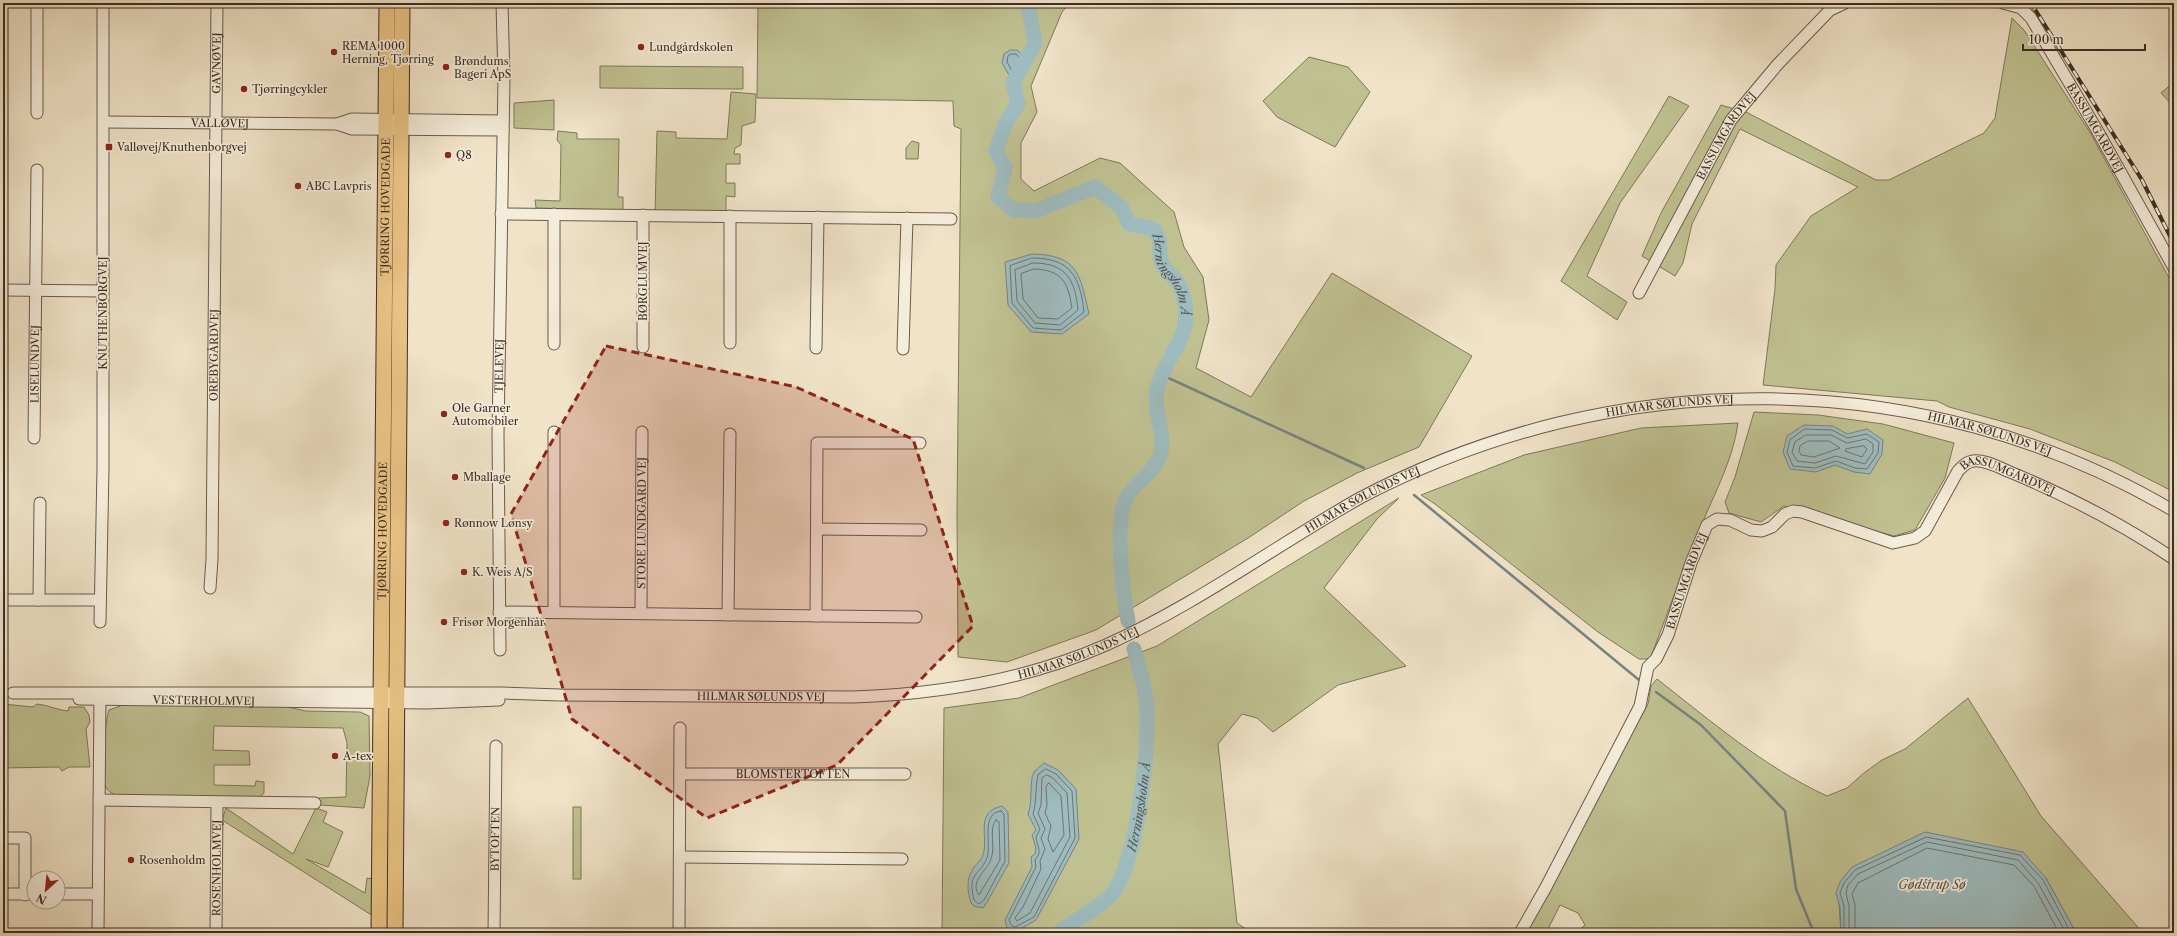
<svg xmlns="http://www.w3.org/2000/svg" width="2177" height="936" viewBox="0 0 2177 936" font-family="'Libre Caslon Text',serif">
<rect width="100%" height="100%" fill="#f0e3c8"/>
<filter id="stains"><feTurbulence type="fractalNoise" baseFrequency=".005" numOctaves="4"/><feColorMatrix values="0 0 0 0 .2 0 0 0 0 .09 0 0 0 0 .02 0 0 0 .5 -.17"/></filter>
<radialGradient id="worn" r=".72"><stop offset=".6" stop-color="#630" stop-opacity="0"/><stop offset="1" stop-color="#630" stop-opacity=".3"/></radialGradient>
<g fill="#c0c191" stroke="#7e785b">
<polygon points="758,3 1070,3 1062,12 1031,86 1037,112 1021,143 1021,179 1034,191 1100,158 1120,163 1174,212 1184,247 1203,277 1209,320 1196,368 1251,397 1332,273 1472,356 1419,447 1357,473 1304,501 1248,538 1096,630 1007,662 958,657 957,513 961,129 954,126 953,101 757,98"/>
<polygon points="2012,18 2024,30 2091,134 2174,287 2174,492 2115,462 2030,429 1949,407 1937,401 1763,385 1775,289 1776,265 1811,216 1858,187 1740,129 1692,224 1683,263 1675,276 1642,256 1661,213 1721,105 1748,113 1876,180 1889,180 1984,133 1995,118"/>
<polygon points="1309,57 1348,67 1370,92 1335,147 1277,117 1263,101"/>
<polygon points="600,66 743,67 743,89 600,88"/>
<polygon points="2174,82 2174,107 2161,93"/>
<polygon points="731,92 756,94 755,122 742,126 741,145 735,148 734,154 740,154 740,164 726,164 726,183 735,183 735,197 726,196 726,215 655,215 657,131 676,132 676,138 727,139"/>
<polygon points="1669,96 1689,106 1620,203 1587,276 1627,302 1617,320 1561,281"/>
<polygon points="554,100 554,130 514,128 514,103"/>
<polygon points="558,131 577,133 577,139 619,139 618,197 623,197 623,210 536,208 535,200 560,201 561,145 557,140"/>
<polygon points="912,141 919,143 918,159 906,159 906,148"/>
<polygon points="1754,412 1818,415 1883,424 1954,443 1945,478 1915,530 1894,536 1784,506 1761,522 1729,513 1725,502 1735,477"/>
<path d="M 1738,423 C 1733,460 1715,492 1701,526 C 1683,570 1667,615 1650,659 L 1639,659 L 1598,632 L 1435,504 L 1421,495 L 1524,455 L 1641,428 Z"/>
<polygon points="1399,498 1377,519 1324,588 1406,666 1338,685 1273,732 1257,718 1242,714 1218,744 1237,923 1252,933 942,933 944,708 1019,698 1157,646"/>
<path d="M 1657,679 C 1711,721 1764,767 1827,796 L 1847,788 L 1864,773 L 1882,760 L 1905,749 L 1968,698 L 2041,816 L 2143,933 L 2076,933 L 2046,878 L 1839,903 L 1841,933 L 1576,933 L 1585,925 L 1578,913 L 1560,905 L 1547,931 L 1560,933 L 1522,933 L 1648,704 L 1651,686 Z"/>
<path d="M 3,704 L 33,707 L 37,704 C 48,705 57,710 68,711 L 69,707 L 84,707 L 89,715 L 90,722 L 86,729 L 90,767 L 69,767 L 62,771 L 59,767 L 3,768 Z"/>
<path d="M 123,705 L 283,706 L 306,711 L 360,712 L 369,716 L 370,776 L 364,808 L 320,805 L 319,798 L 346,797 L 347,743 L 343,728 L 214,726 L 213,750 L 249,751 L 250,765 L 214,765 L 214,785 L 255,786 L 256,781 L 264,782 L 264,793 L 260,797 L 116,795 C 111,793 107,791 105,785 C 100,774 105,722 109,710 Z"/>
<rect x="573" y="807" width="8" height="72"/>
<polygon points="226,808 293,854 316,808 327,812 323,822 343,832 328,867 306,859 365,893 367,878 374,879 373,916 222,820"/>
</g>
<g fill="#9ebcbf" stroke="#778381">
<polygon points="1010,50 1017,50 1026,58 1013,82 1002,63 1004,54"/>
<path d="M 1032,254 C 1078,255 1080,274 1089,314 L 1062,334 L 1031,332 L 1008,305 L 1005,262 Z"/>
<polygon points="1804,425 1833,426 1847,434 1867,429 1883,440 1882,454 1870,474 1854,472 1835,465 1816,472 1790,469 1783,452 1787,436"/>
<path d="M 1044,763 L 1058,770 L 1076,789 L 1079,839 L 1036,920 L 1015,932 L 1007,928 L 1005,920 L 1032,867 L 1031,857 L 1035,854 L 1036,848 L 1032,835 L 1036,830 L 1028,814 C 1033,802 1029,780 1034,772 C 1037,769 1041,766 1044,763 Z"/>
<path d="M 1002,806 L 1008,812 L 1009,863 L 987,902 L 983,908 L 974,906 L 971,903 C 967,890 966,879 974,867 C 977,864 982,859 983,855 C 989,837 974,812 1002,806 Z"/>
<polygon points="1925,832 2023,852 2046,878 2076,933 1841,933 1840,907 1836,893 1840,882 1852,867"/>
</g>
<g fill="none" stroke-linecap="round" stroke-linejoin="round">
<g stroke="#6e7572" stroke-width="1">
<polygon points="1011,54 1016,54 1021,59 1013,73 1007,62 1008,56"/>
<path d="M 1032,258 C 1071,258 1080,277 1084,312 L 1061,330 L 1033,328 L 1012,303 L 1010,266 Z"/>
<path d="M 1033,263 C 1066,263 1075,279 1078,310 L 1060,325 L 1035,323 L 1017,301 L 1015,270 Z"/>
<path d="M 1034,269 C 1062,270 1068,282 1072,308 L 1058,319 L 1038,318 L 1023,299 L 1021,274 Z"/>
<polygon points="1805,429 1832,430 1847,438 1867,434 1879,442 1878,453 1867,469 1855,468 1836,461 1815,468 1793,466 1787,452 1790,440"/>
<polygon points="1806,435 1831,435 1847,443 1866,439 1873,444 1873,452 1865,464 1836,456 1815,463 1797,461 1792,452 1795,442"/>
<polygon points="1808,441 1829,441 1840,448 1814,457 1801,455 1799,451 1800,446"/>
<polygon points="1864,446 1867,449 1862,457 1845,451 1846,449"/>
<path d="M 1046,769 L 1056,774 L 1072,791 L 1075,838 L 1034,917 L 1015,927 L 1011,925 L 1009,920 L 1036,867 L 1035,860 C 1043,851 1037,847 1036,837 L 1040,829 L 1033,814 C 1037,801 1035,788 1038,775 Z"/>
<polygon points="1047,775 1053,778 1067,793 1070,837 1030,913 1017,921 1015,918 1023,907 1041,869 1040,861 1045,849 1041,838 1045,829 1038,813 1041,805 1042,778"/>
<polygon points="1049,783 1061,796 1064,835 1053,852 1048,839 1051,826 1045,813 1047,805 1046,787"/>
<path d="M 1001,811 L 1004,814 L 1005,861 L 984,900 L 979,904 L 974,900 C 967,872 979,877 987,858 C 992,845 980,813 1001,811 Z"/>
<path d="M 996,820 L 999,822 L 1000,860 L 979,895 C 969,881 987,871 991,859 C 996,847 988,829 996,820 Z"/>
<polyline points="1844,933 1844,906 1840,893 1844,883 1855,870 1926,837 2020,855 2043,880 2071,933"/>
<polyline points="1849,933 1849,906 1846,893 1848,885 1858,874 1927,842 2018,860 2038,883 2066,933"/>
<polyline points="1855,933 1855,905 1852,894 1858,883 1927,848 2014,865 2034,886 2059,933"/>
</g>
<g stroke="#778381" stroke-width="2.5">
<polyline points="1162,375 1364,468"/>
<polyline points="1414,495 1639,680"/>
<polyline points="1656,692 1701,725 1785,811 1796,889 1814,933"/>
</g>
<g stroke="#9ebcbf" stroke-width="15">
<path id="s1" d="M 1028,3 L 1035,43 L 1013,82 L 1018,104 L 1006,122 L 996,151 L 1005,168 L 998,197 L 1014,210 L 1036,211 L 1095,187 L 1122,208 L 1129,224 L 1154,229 C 1164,245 1157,250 1162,264 C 1164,269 1172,275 1176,280 C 1179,285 1183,293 1184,299 C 1195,342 1157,361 1156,399 C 1156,419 1167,439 1159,458 C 1153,474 1134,483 1126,498 C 1114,524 1123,593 1128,621"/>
<path id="s2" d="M 1058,933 C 1070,924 1104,905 1112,894 C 1138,861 1151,742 1146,699 C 1144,682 1138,665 1134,649"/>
</g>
<defs>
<g id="minor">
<path id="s3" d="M 2003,3 L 2021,8 L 2031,18 L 2097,130 L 2174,268"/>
<polyline points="37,113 37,3"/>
<path id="s4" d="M 104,122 L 337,124 L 352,129 L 503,130"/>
<polyline points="337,124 352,119 503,121"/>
<polyline points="501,214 951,219"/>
<polyline points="554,214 554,344"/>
<polyline points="643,215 643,347"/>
<polyline points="3,290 103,291"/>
<path id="s5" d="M 1639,293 L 1731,120 L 1778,64 L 1830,10 L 1845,3"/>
<polyline points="730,343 730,216"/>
<polyline points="816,348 818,217"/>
<polyline points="903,349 907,218"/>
<path id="s6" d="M 34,438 L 37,170"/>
<polyline points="817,529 921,530"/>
<path id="s7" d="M 210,588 L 212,559 L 217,4"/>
<polyline points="3,600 100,600"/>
<polyline points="39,600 40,503"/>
<polyline points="499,612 916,617"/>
<polyline points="554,612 554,432"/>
<path id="s8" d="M 641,613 L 642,432"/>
<polyline points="728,615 730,434"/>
<polyline points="816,616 817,443 920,443"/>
<polyline points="100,622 103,468 103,3"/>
<path id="s9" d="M 500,650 L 498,434 L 504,79 L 502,3"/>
<path id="s10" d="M 13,693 L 500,693 L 560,695 L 853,697 C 941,694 1026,680 1106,645 C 1196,605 1275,546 1360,498 C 1616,364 1923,363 2174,511"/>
<path id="s11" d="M 79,699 L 427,703 L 499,700"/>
<path id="s12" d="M 680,774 L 905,774"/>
<polyline points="99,800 315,803"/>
<polyline points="3,838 25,838 25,895"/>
<polyline points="680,857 902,859"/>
<polyline points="3,894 34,894"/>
<polyline points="58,894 98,894"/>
<polyline points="98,933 100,694"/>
<path id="s13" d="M 216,933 L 217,803"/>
<path id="s14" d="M 494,933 L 496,746"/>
<polyline points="679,933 680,728"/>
<path id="s15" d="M 1520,933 L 1546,887 L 1640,706 L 1648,667 L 1656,659 L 1668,635 L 1691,563 L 1707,525 L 1717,519 L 1730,520 L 1751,530 L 1762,531 L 1772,527 L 1785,514 L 1793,511 L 1802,512 L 1893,543 L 1915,538 L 1925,531 L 1958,471 C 1963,466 1966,462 1973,461 C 1984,459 2000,468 2010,472 C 2068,496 2122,524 2174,559"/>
</g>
<g id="major">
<path id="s16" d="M 379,933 L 387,3"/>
<polyline points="395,933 402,3"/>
</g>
</defs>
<use href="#minor" stroke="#6a5b4e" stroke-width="13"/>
<use href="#major" stroke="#3d2e25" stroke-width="17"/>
<use href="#minor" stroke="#f5eddb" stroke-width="11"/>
<use href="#major" stroke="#e8c284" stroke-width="15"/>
<defs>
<polyline id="rail" points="2031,3 2142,180 2174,244"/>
</defs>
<use href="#rail" stroke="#3d2e25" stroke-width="4"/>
<use href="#rail" stroke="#f5eddb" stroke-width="2.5" stroke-dasharray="8" stroke-linecap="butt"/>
</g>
<path fill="#8f2418" fill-opacity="0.2" stroke="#8f2418" stroke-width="3" stroke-dasharray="8 5" stroke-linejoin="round" d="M 606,346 L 796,387 L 913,439 L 973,626 L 837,765 L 707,818 L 572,719 L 511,514 Z"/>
<g fill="#8f2418" stroke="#f5eddb" stroke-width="1.5">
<circle cx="641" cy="47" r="4"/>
<circle cx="334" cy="52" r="4"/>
<circle cx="446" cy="67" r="4"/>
<circle cx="244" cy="89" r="4"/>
<rect x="105" y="143" width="8" height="8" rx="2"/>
<circle cx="448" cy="155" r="4"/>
<circle cx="298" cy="186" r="4"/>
<circle cx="444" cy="414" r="4"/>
<circle cx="455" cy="477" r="4"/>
<circle cx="446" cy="523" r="4"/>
<circle cx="464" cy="572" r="4"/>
<circle cx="444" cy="622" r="4"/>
<circle cx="335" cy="756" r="4"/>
<circle cx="131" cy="860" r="4"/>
</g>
<g text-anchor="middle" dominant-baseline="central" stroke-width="3.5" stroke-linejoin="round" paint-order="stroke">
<g font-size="11" fill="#3d2e25" stroke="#f5eddb" text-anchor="start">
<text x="342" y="46">REMA 1000<tspan x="342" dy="13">Herning, Tjørring</tspan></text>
<text x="649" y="47">Lundgårdskolen</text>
<text x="454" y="61">Brøndums<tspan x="454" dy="13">Bageri ApS</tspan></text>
<text x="252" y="89">Tjørringcykler</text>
<text x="117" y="147">Valløvej/Knuthenborgvej</text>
<text x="456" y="155">Q8</text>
<text x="306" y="186">ABC Lavpris</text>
<text x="452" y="408">Ole Garner<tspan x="452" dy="13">Automobiler</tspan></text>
<text x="463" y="477">Mballage</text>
<text x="454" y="523">Rønnow Lønsy</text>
<text x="472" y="572">K. Weis A/S</text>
<text x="452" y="622">Frisør Morgenhår</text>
<text x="343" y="756">A-tex</text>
<text x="139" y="860">Rosenholdm</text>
</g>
<g font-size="11" fill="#3d2e25" stroke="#f5eddb">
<text stroke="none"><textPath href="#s7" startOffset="525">GAVNØVEJ</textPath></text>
<text stroke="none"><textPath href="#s4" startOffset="116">VALLØVEJ</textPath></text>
<text stroke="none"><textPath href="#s3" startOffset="160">BASSUMGÅRDVEJ</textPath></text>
<text stroke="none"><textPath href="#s5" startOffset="180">BASSUMGÅRDVEJ</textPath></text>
<text stroke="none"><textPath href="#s16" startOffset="726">TJØRRING HOVEDGADE</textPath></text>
<text transform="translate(643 281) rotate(-90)">BØRGLUMVEJ</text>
<text transform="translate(103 313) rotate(-90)">KNUTHENBORGVEJ</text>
<text stroke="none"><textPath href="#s7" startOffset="233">OREBYGÅRDVEJ</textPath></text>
<text stroke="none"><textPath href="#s6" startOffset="74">LISELUNDVEJ</textPath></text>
<text stroke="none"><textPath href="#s9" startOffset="284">TJELEVEJ</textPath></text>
<text stroke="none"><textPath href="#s10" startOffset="1719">HILMAR SØLUNDS VEJ</textPath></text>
<text stroke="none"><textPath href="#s10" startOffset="2043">HILMAR SØLUNDS VEJ</textPath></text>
<text stroke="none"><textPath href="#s15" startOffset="812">BASSUMGÅRDVEJ</textPath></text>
<text stroke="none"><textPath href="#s10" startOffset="1395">HILMAR SØLUNDS VEJ</textPath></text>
<text stroke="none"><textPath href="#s8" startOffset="90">STORE LUNDGÅRD VEJ</textPath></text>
<text stroke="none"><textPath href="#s16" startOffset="402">TJØRRING HOVEDGADE</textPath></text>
<text stroke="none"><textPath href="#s15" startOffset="392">BASSUMGÅRDVEJ</textPath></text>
<text stroke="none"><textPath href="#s10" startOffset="1071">HILMAR SØLUNDS VEJ</textPath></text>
<text stroke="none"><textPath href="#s10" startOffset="748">HILMAR SØLUNDS VEJ</textPath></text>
<text stroke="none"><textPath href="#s11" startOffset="125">VESTERHOLMVEJ</textPath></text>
<text stroke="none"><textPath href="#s12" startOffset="113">BLOMSTERTOFTEN</textPath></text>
<text stroke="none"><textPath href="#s14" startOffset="94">BYTOFTEN</textPath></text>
<text stroke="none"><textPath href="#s13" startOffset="65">ROSENHOLMVEJ</textPath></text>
</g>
<g font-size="12" font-style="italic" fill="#55524c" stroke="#f5eddb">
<text stroke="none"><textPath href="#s1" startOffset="443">Herningsholm Å</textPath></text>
<text stroke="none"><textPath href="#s2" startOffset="159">Herningsholm Å</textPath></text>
<text x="1932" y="884">Gødstrup Sø</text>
</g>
</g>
<rect width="2177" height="936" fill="none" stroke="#f0e3c8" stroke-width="16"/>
<rect x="4" y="4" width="2169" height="928" fill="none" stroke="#3d2e25" stroke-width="2"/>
<rect x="8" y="8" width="2161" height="920" fill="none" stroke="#3d2e25"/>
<g transform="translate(46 890) rotate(207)"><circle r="19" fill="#f5eddb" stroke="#aba192"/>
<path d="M0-3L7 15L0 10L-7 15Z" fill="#8f2418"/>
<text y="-6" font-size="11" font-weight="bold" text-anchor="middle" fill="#3d2e25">N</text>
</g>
<path d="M2023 44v6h122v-6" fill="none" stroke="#3d2e25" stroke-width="2"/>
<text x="2029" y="44" font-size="12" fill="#3d2e25" stroke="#f5eddb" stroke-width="3" paint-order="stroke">100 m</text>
<rect width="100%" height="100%" filter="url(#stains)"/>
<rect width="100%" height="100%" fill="url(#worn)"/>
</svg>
